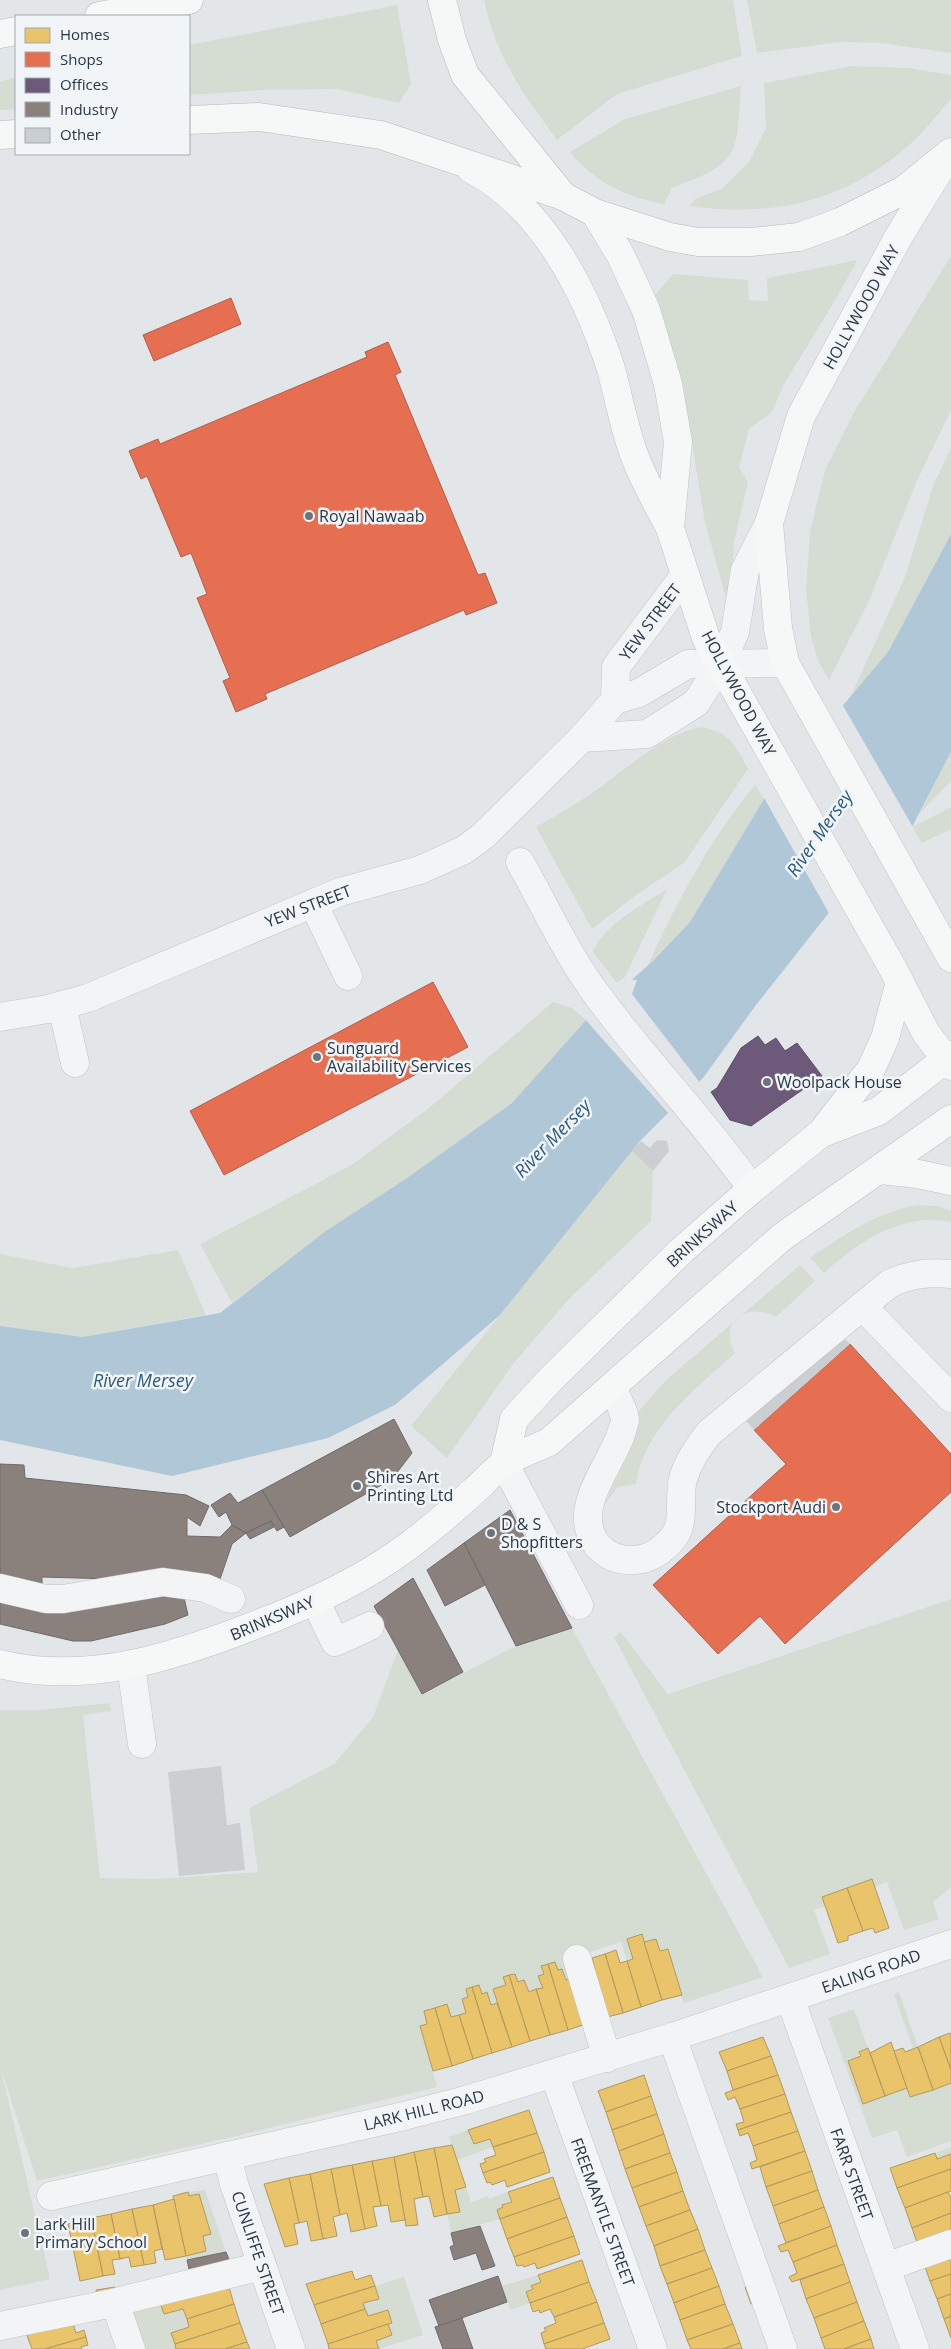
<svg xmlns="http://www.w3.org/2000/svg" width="951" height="2349" viewBox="0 0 951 2349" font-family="'Open Sans',sans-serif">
<rect width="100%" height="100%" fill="#e3e6e9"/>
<g fill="#d5ddd3">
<path d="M 484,0 L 733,0 L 742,56 L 617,94 L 557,140 C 522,92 497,60 484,0 Z"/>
<polygon points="747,0 951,0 951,53 880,43 841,42 757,53"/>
<polygon points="397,5 411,84 399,103 337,89 263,90 189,95 189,45"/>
<path d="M 851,66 L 909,68 L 951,75 L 951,99 C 937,115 923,133 907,147 C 843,202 771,218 689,206 L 695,199 L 723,188 L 749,162 L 766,128 L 764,83 Z"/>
<polygon points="16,78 16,109 0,110 0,81"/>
<path d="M 741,86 C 737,155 740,163 672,188 L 664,204 C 630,199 591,180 570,152 L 625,119 Z"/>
<polygon points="951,256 951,410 916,483 868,603 829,680 818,661 811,636 806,590 810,532 825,470 853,414"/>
<polygon points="857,260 839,294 784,384 772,412 749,429 739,467 748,482 734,542 731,594 725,594 705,523 682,383 654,296 673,274 748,280 749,300 768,301 767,278"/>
<polygon points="951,448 951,534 888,652 849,700 905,577 933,486"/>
<path d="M 702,727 C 732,734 734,744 748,769 L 684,863 L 636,895 L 592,929 L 536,827 C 559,814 581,801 602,786 C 629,766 668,732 702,727 Z"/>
<polygon points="951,752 951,781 920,813"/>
<path d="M 755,785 L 764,799 L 690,922 L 647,967 C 676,903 710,839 755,785 Z"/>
<polygon points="951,807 951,829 922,843 912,827"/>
<path d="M 667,889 L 625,977 L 617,983 L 593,952 C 605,923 643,905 667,889 Z"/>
<polygon points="553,1002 572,1008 586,1020 512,1103 407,1178 323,1233 232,1303 200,1244 350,1166 429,1108"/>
<polygon points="632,1151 653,1171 651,1221 570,1298 513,1364 447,1458 411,1426"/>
<path d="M 918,1205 L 938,1206 L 951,1211 L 951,1222 C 901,1212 859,1242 824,1273 L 810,1258 C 843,1235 877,1212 918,1205 Z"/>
<polygon points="178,1250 206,1315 83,1337 0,1326 0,1254 73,1268"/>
<path d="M 800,1265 L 815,1281 L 776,1317 C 748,1301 717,1322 735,1353 C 695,1390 645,1426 636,1484 L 618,1487 L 604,1505 L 625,1460 L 635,1419 L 639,1411 L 665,1381 Z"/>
<polygon points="951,1599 951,1887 933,1902 939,1919 904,1930 887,1882 814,1910 830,1954 789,1968 614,1637 621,1632 668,1694"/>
<polygon points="572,1628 763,1977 684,2003 656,1939 644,1942 627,1939 633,1959 627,1961 621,1942 584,1954 574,1977 566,1980 563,1969 558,1970 555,1962 542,1966 544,1974 538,1976 543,1988 529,1992 524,1980 518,1982 515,1974 503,1977 506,1985 493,1990 497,2003 491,2005 487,1992 482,1994 472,1987 466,1989 468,1997 466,2013 451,2017 447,2005 424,2011 427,2024 420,2027 437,2087 228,2138 37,2181 1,2069 50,2279 0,2290 0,1710 38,1710 109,1703 111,1711 83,1715 100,1878 156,1879 258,1872 249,1808 334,1764 373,1717 398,1650 422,1694 516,1646"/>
<polygon points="899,1992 918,2047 913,2049 894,1994"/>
<polygon points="854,2009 868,2048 859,2052 863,2104 907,2088 911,2097 951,2083 951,2141 907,2157 897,2130 872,2138 828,2018"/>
<polygon points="468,2130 474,2144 490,2139 493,2147 457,2160 449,2137"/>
<polygon points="951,2147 951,2154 937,2159 935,2153"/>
<polygon points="466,2187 471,2202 488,2196 489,2199 508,2192 512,2202 502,2205 503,2207 497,2210 500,2219 451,2233 447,2214 460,2212 455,2190"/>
<polygon points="205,2190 226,2252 187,2260 186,2256 206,2251 203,2236 211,2234 199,2194 189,2196 188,2192"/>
<polygon points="538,2275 541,2282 526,2292 530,2303 510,2310 502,2286"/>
<polygon points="404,2277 423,2335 379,2349 376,2341 392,2335 388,2324 392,2322 388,2310 368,2316 363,2303 379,2299 375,2286"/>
<polygon points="159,2300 164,2313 183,2310 189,2327 171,2333 176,2349 140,2349 129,2307"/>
</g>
<polygon fill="#afc7d7" points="951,534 951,752 912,827 874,863 831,910 756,1005 703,1078 640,1141 500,1315 395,1405 328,1438 172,1476 0,1440 0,1326 83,1337 220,1313 323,1233 407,1178 512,1103 586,1020 653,961 690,922 764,799 888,652"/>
<g fill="#e3e6e9">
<polygon points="842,704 914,829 875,865 830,915 763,796"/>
<polygon points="629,979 637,980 632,994 701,1084 670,1115 584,1018"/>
</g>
<g fill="#e9c46a" stroke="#af995f">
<polygon points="872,1879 889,1928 875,1933 873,1928 863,1931 847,1888"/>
<polygon points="847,1888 863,1931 848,1936 848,1940 838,1943 822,1897"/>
<polygon points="642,1934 662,2000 641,2007 627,1961 633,1959 627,1939"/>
<polygon points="656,1939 660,1951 668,1949 682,1995 662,2000 644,1942"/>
<polygon points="616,1950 620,1963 627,1961 641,2007 623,2013 605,1954"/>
<polygon points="605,1954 623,2013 603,2018 589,1971 595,1969 592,1958"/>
<polygon points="555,1962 558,1970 562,1969 566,1980 574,1977 589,2023 568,2030 548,1964"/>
<polygon points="548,1964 568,2030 550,2035 536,1989 543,1988 538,1976 544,1974 541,1966"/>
<polygon points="515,1974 518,1982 524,1980 529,1992 536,1989 550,2035 530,2041 509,1975"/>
<polygon points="509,1975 530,2041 512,2047 493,1989 506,1985 503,1977"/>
<polygon points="479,1985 482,1994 487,1992 491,2005 497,2003 512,2047 492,2053 472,1987"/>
<polygon points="472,1987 492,2053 473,2059 459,2015 466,2013 462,1999 468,1997 466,1989"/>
<polygon points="447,2004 451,2017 459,2015 473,2059 452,2066 435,2008"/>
<polygon points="435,2008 452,2066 433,2071 420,2026 427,2024 424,2011"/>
<polygon points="950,2033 951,2035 951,2070 939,2037"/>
<polygon points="763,2037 771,2056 727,2071 719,2052"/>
<polygon points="939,2037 951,2070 951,2083 933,2090 918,2047"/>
<polygon points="891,2042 907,2088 885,2096 870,2053"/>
<polygon points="918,2047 933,2090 910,2097 894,2051 903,2048 905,2052"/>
<polygon points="868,2048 885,2096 863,2104 848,2061 861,2056 859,2052"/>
<polygon points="771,2056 778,2075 733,2090 727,2071"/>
<polygon points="644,2075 651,2096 606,2112 598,2091"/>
<polygon points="778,2075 785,2094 740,2109 735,2097 728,2100 725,2093"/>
<polygon points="785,2094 791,2112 738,2130 736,2124 744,2122 740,2109"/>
<polygon points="651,2096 657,2114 612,2130 606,2112"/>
<polygon points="529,2110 537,2133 493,2147 490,2139 474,2144 468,2130"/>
<polygon points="791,2112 798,2131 753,2146 748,2133 740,2136 738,2130"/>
<polygon points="657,2114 664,2134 619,2151 612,2130"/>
<polygon points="798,2131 805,2151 752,2169 750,2163 757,2160 753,2146"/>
<polygon points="537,2133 544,2152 483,2173 480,2164 486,2162 484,2159 496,2155 493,2147"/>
<polygon points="664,2134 670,2153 625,2169 619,2151"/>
<polygon points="452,2145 466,2187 455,2190 460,2212 447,2214 434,2148"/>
<polygon points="434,2148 447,2214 434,2217 429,2196 423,2197 414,2152"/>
<polygon points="805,2151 812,2171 766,2187 760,2167"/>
<polygon points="414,2152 423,2197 414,2199 418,2225 406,2226 394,2157"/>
<polygon points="544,2152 550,2172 507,2187 505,2180 492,2185 490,2182 487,2183 483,2173"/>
<polygon points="670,2153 677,2172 632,2188 625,2169"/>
<polygon points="935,2153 937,2159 951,2154 951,2169 897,2188 890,2168"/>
<polygon points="394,2157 405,2220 391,2222 388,2205 381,2206 372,2161"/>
<polygon points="372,2161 381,2206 373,2207 377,2226 365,2229 352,2165"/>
<polygon points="352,2165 365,2229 351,2232 347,2213 340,2215 331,2169"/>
<polygon points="331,2169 340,2215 333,2217 337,2236 323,2239 310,2174"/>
<polygon points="951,2169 951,2191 905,2208 897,2188"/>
<polygon points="812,2171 818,2190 773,2206 766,2187"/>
<polygon points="677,2172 683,2191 639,2207 632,2188"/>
<polygon points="310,2174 323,2239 311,2241 307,2221 299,2223 289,2178"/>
<polygon points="553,2177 560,2198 500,2219 497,2210 503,2207 502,2205 512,2202 508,2192"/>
<polygon points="289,2178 299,2223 294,2224 298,2244 285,2247 264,2184"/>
<polygon points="818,2190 824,2207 779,2224 773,2206"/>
<polygon points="683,2191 690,2210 646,2226 639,2207"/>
<polygon points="188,2192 189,2196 199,2194 211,2234 203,2236 206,2251 186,2256 173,2196"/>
<polygon points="948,2192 951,2198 951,2213 912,2228 905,2208"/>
<polygon points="560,2198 567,2217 507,2239 500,2219"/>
<polygon points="174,2199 186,2256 165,2260 153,2205"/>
<polygon points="153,2205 162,2249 154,2251 156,2263 144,2265 132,2209"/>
<polygon points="824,2207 831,2226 786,2243 779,2224"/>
<polygon points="132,2209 144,2265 131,2267 129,2257 120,2259 111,2214"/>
<polygon points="690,2210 698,2229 654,2246 646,2226"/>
<polygon points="951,2213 951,2237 919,2248 912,2228"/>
<polygon points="111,2214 120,2259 112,2260 115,2274 103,2276 91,2218"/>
<polygon points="567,2217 574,2236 514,2257 507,2239"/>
<polygon points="91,2218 103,2276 80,2281 68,2224"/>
<polygon points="831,2226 837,2245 793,2262 788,2250 781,2252 778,2246"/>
<polygon points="698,2229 705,2250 660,2266 654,2246"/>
<polygon points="574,2236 580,2254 537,2269 535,2263 524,2267 523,2265 517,2266 514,2257"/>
<polygon points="837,2245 844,2264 792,2282 789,2277 797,2273 793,2262"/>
<polygon points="705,2250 712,2268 667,2284 660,2266"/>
<polygon points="951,2251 951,2274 930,2281 923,2261"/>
<polygon points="582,2260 589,2282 530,2303 526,2292 533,2289 531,2286 541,2282 538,2275"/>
<polygon points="844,2264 850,2282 806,2299 800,2280"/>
<polygon points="712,2268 719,2286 674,2303 667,2284"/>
<polygon points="352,2271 355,2280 371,2275 375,2286 314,2305 306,2284"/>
<polygon points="951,2274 951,2294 937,2299 930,2281"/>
<polygon points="589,2282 597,2302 554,2317 550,2309 540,2313 539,2310 533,2312 530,2303"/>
<polygon points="850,2282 857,2302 814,2318 806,2299"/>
<polygon points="228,2284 234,2304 187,2319 183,2309 164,2314 159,2300"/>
<polygon points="751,2285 758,2302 751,2304 745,2287"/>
<polygon points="375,2286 379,2299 363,2303 365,2309 321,2324 314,2305"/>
<polygon points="719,2286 725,2304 680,2320 674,2303"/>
<polygon points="115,2287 117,2295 97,2299 96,2290"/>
<polygon points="951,2294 951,2316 944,2319 937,2299"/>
<polygon points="597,2302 604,2323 544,2344 541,2333 546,2331 544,2328 556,2323 554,2317"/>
<polygon points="857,2302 864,2321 821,2338 814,2318"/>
<polygon points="234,2304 240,2323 175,2344 171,2333 189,2327 187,2319"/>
<polygon points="725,2304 733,2324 687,2340 680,2320"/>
<polygon points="365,2309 368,2316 388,2310 392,2323 328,2344 321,2324"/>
<polygon points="951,2316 951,2338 944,2319"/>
<polygon points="72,2320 76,2333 84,2330 86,2337 45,2349 32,2349 25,2330"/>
<polygon points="864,2321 871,2339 844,2349 825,2349 821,2338"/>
<polygon points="240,2323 247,2342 225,2349 176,2349 175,2344"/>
<polygon points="604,2323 610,2339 582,2349 546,2349 544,2344"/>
<polygon points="388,2324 392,2335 376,2341 379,2349 329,2349 328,2344"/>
<polygon points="733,2324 740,2343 723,2349 691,2349 687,2340"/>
<polygon points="86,2337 88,2345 81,2347 82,2349 45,2349"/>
<polygon points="871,2339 874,2349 844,2349"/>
<polygon points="247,2342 250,2349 225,2349"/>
<polygon points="740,2343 742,2349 723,2349"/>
</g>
<g fill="#e76f51" stroke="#ae5e4d">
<polygon points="231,298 241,324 154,361 143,335"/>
<polygon points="388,342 401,372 395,375 478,575 485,573 497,603 466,615 464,610 265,694 267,699 236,712 223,681 230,678 197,598 207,594 191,553 181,557 147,476 141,479 129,451 158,439 160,444 367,357 365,352"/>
<polygon points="433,982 468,1047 224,1175 190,1111"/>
<polygon points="850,1344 951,1454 951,1492 785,1644 760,1616 718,1654 653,1585 786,1464 754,1430"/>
</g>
<polygon fill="#6d597a" stroke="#584e6a" points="758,1036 765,1045 776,1038 785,1051 797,1043 822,1076 751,1126 730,1120 711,1092 717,1088 741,1048"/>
<g fill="#8a817c" stroke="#6d6a6c">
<polygon points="394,1419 412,1453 392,1479 290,1537 262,1490"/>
<polygon points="0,1464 24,1465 25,1478 186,1495 209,1506 200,1526 187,1517 187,1536 220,1537 232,1525 246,1533 232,1544 219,1582 42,1577 42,1589 0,1581"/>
<polygon points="262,1490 284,1527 277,1531 271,1521 246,1533 232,1525 226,1512 219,1517 211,1505 230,1493 238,1503"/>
<polygon points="510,1510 572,1628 516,1646 464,1543"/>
<polygon points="271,1521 274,1527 250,1539 246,1533"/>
<polygon points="464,1543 485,1585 445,1606 427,1570"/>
<polygon points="413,1578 463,1672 422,1694 374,1606"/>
<polygon points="182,1589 188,1615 165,1624 91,1641 73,1641 0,1624 0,1594"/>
<polygon points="480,2226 495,2266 482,2270 476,2253 454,2260 450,2247 454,2245 451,2233"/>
<polygon points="226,2252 233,2269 191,2278 187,2260"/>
<polygon points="498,2276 507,2302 439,2326 429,2300"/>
<polygon points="462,2318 473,2349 443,2349 435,2327"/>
</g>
<g fill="#cccfd2">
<polygon points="657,1140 667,1141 669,1151 653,1171 632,1151 641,1141 650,1148"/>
<polygon points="842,1336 850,1344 754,1430 746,1421"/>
<polygon points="221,1766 227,1825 240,1823 245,1870 179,1876 168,1772"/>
</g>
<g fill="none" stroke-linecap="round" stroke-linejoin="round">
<defs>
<g id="minor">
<polyline points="615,700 616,667 685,575"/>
<polyline points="582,738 647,734 696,703 721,664 735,632 745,570 769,523"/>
<path d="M 520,862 C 546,908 568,957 600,999 C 648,1064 705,1122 752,1189"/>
<polyline points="313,903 348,976"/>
<polyline points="62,1006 75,1063"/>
<polyline points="0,1017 48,1009 88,998 340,892 420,870 464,850 483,836 582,738 615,700 639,693 688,664 785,663"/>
<polyline points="862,1306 951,1398"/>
<path d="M 612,1388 C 616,1397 624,1409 625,1419 C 625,1423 622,1430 621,1434 C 610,1467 569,1511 598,1546 C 608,1557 620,1561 635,1560 C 651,1559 663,1550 673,1538 C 686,1523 678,1497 683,1479 C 688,1461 698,1448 709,1433 L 889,1284 C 910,1274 928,1272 951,1274"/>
<polyline points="504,1463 579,1605"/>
<polyline points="0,1588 46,1599 63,1599 163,1582 205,1588 231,1599"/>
<polyline points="315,1600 335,1642 370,1626"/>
<polyline points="131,1665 142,1744"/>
<polyline points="577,1959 607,2058"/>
<polyline points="790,1998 915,2349"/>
<polyline points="672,2037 783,2349"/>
<polyline points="554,2074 653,2349"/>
<polyline points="227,2156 234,2184 291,2349"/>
<polyline points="51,2196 404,2116 466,2100 672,2037 951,1944"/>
<polyline points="886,2267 951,2244"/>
<polyline points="115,2303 131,2349"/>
<polyline points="0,2326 108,2304 262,2266"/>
</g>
<g id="major">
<polyline points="948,156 899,236 801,416 769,523 778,628 785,663 951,958"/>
<path d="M 471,169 C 544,207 587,294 611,369 C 619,398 624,429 635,457 C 644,481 658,505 670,528"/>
<polyline points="595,213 621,256 646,310 668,384 678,442 670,528 706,638 892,967 926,1033 951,1066"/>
<polyline points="821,1133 871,1069 885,1038 900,982"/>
<polyline points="881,1170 918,1174 951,1181"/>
<polyline points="504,1463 514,1419 551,1379 681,1251 752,1189 820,1134 879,1111 951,1055"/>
<path d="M 0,1664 C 86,1685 170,1658 250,1627 C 304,1607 360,1582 407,1547 C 430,1530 453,1510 474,1491 C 484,1482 494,1470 505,1463 C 518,1454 535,1449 549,1442 L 782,1237 L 951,1119"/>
</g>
<g id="highway">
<polyline points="442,0 452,40 465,75 563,196 595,213 670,237 698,242 751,242 799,237 840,222 904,190 951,152"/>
<polyline points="99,16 189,0"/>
<polyline points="0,34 16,31"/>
<polyline points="189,120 259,117 381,135 563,196"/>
<polyline points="0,135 16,134"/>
</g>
</defs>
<use href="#minor" stroke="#c1c4c7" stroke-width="29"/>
<use href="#major" stroke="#bfc3c7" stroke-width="29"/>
<use href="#highway" stroke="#b5b9be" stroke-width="29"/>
<use href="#minor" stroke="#f3f4f5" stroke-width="28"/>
<use href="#major" stroke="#f6f7f7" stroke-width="28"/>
<use href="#highway" stroke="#f6f7f7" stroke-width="28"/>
</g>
<g fill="#69747e" stroke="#f1f5f8" stroke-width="2">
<circle cx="309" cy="516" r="5"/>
<circle cx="317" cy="1057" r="5"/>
<circle cx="767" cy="1082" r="5"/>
<circle cx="357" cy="1486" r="5"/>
<circle cx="836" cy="1507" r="5"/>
<circle cx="491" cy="1533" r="5"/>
<circle cx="25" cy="2233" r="5"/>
</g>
<g text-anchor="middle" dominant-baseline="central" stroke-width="5" stroke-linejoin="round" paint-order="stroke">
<g font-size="16" fill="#283645" stroke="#f1f5f8">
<text transform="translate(861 307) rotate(-61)">HOLLYWOOD WAY</text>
<text transform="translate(650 622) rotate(-53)">YEW STREET</text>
<text transform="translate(739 693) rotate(62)">HOLLYWOOD WAY</text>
<text transform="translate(308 906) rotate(-21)">YEW STREET</text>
<text transform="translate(702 1234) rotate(-42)">BRINKSWAY</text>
<text transform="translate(272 1618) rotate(-23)">BRINKSWAY</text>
<text transform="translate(871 1971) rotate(-19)">EALING ROAD</text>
<text transform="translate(424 2110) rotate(-14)">LARK HILL ROAD</text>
<text transform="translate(852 2174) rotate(70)">FARR STREET</text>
<text transform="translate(603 2212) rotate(70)">FREEMANTLE STREET</text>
<text transform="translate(258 2253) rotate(71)">CUNLIFFE STREET</text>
</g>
<g font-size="16" fill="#283645" stroke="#f1f5f8" text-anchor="start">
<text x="319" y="516">Royal Nawaab</text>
<text x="327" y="1048">Sunguard<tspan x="327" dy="18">Availability Services</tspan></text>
<text x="777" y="1082">Woolpack House</text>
<text x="367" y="1477">Shires Art<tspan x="367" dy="18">Printing Ltd</tspan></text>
<text x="826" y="1507" text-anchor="end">Stockport Audi</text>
<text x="501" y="1524">D &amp; S<tspan x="501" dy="18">Shopfitters</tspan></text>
<text x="35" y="2224">Lark Hill<tspan x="35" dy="18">Primary School</tspan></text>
</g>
<g font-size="18" font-style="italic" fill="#2d5b7d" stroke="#f1f5f8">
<text transform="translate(819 833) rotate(-55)">River Mersey</text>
<text transform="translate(552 1138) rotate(-46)">River Mersey</text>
<text x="143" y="1380">River Mersey</text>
</g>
</g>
<rect x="15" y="15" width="175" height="140" fill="#f1f5f8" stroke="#a1a9b0"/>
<rect x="25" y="28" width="25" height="15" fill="#e9c46a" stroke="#a1a9b0"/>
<text x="60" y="40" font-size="15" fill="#283645">Homes</text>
<rect x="25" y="52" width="25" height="15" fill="#e76f51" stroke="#a1a9b0"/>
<text x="60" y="65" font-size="15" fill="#283645">Shops</text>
<rect x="25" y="78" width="25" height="15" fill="#6d597a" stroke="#a1a9b0"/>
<text x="60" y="90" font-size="15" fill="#283645">Offices</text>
<rect x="25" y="102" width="25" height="15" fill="#8a817c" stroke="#a1a9b0"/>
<text x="60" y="115" font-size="15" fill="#283645">Industry</text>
<rect x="25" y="128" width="25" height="15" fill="#cccfd2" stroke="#a1a9b0"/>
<text x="60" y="140" font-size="15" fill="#283645">Other</text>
</svg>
